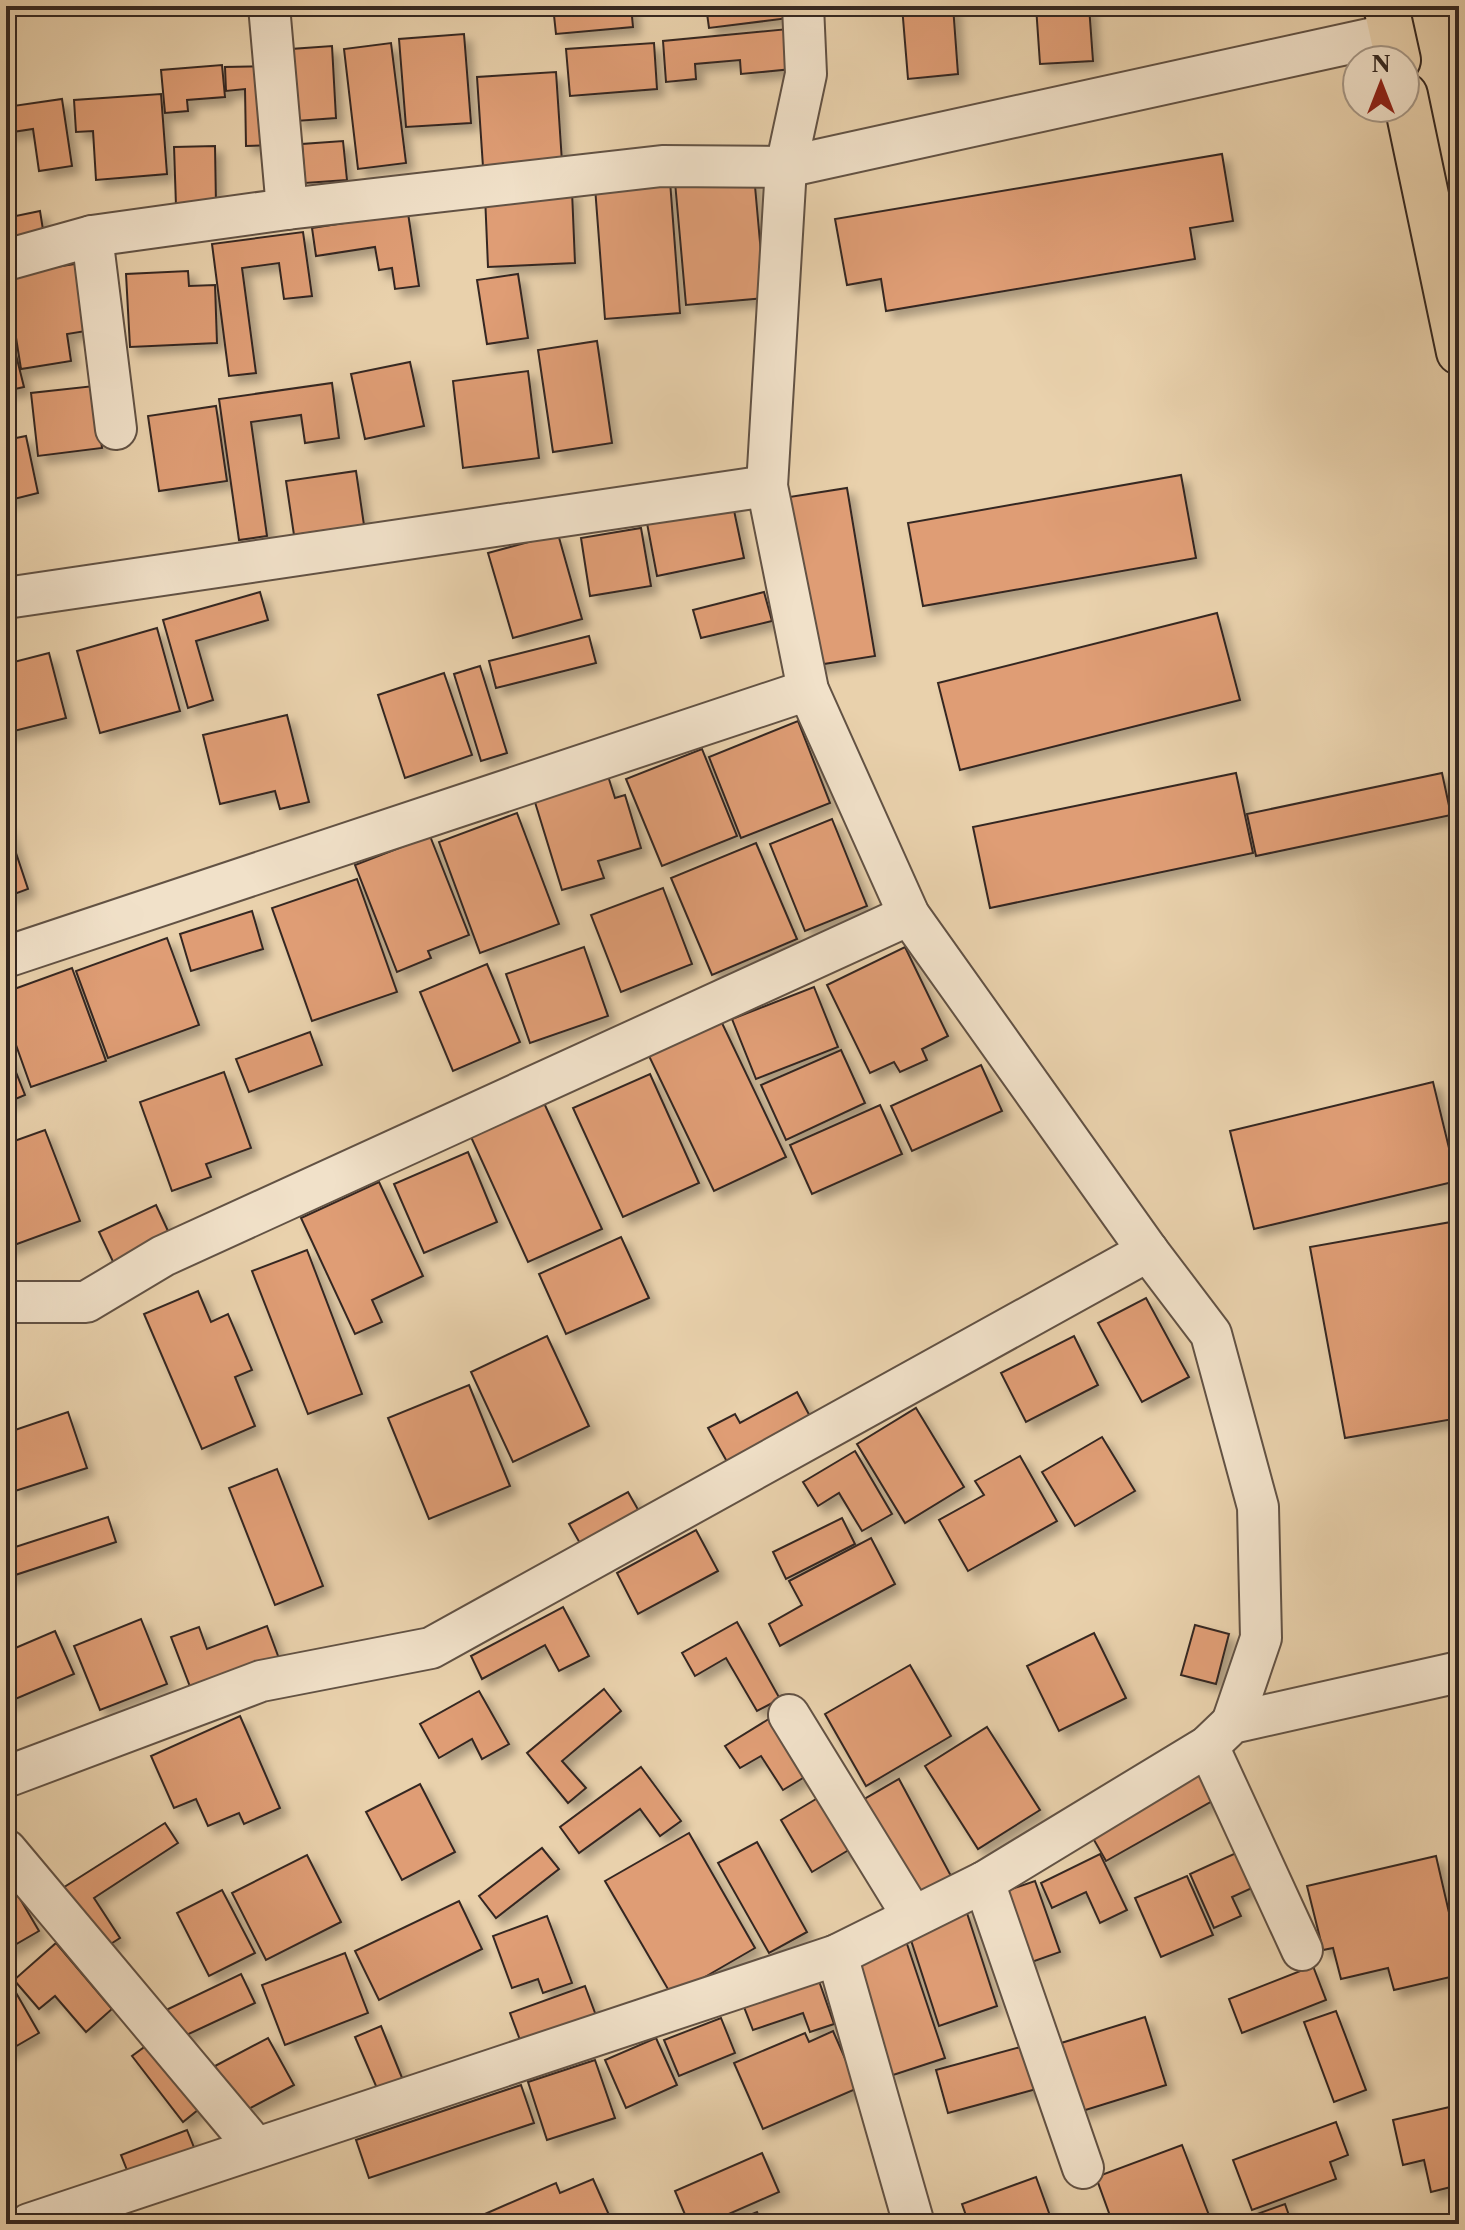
<svg xmlns="http://www.w3.org/2000/svg" width="1465" height="2230" viewBox="0 0 1465 2230" font-family="'Libre Caslon Text',serif">
<defs>
<filter id="shadow"><feDropShadow dx="7" dy="7" stdDeviation="4" flood-color="#0004"/></filter>
</defs>
<rect width="100%" height="100%" fill="#e9d1ac"/>
<filter id="stains"><feTurbulence type="fractalNoise" baseFrequency=".0025" numOctaves="4"/><feColorMatrix values="0 0 0 0 .2 0 0 0 0 .09 0 0 0 0 .02 0 0 0 .5 -.17"/></filter>
<radialGradient id="worn" r=".72"><stop offset=".6" stop-color="#630" stop-opacity="0"/><stop offset="1" stop-color="#630" stop-opacity=".3"/></radialGradient>
<g fill="#df9d74" stroke="#352821" stroke-width="2" filter="url(#shadow)">
<polygon points="553,6 631,6 633,27 556,34"/>
<polygon points="706,6 788,6 789,18 709,28"/>
<polygon points="902,6 953,6 958,74 908,79"/>
<polygon points="1036,6 1089,6 1093,61 1040,64"/>
<polygon points="788,29 792,69 741,74 740,60 695,64 696,79 666,82 663,41"/>
<polygon points="464,34 471,123 406,127 399,39"/>
<polygon points="391,43 406,163 358,169 344,49"/>
<polygon points="654,43 657,89 570,96 566,49"/>
<polygon points="332,46 336,118 296,121 291,49"/>
<polygon points="222,65 225,97 187,100 188,111 165,113 161,70"/>
<polygon points="271,66 275,145 246,146 245,89 226,91 225,67"/>
<polygon points="556,72 562,162 483,167 477,77"/>
<polygon points="161,94 167,174 96,180 93,131 76,132 74,100"/>
<polygon points="62,99 72,166 39,171 33,129 6,133 6,107"/>
<polygon points="343,141 347,180 305,183 302,144"/>
<polygon points="215,146 216,205 176,206 174,147"/>
<polygon points="1222,154 1233,221 1190,228 1195,259 886,311 881,279 847,285 835,219"/>
<polygon points="754,175 765,298 686,305 675,182"/>
<polygon points="670,181 680,313 605,319 595,187"/>
<polygon points="572,191 575,263 488,267 485,195"/>
<polygon points="40,211 44,236 6,244 6,218"/>
<polygon points="408,213 419,286 395,289 392,268 379,270 375,247 316,256 312,228"/>
<polygon points="303,232 312,296 284,299 279,263 242,268 256,373 229,376 212,244"/>
<polygon points="87,262 98,329 67,334 71,361 21,369 6,275"/>
<polygon points="188,271 189,286 215,285 217,343 130,347 126,274"/>
<polygon points="518,274 528,338 487,344 477,280"/>
<polygon points="6,315 24,387 6,391"/>
<polygon points="597,341 612,443 553,452 538,350"/>
<polygon points="410,362 424,426 365,439 351,374"/>
<polygon points="528,371 539,458 463,468 453,381"/>
<polygon points="332,383 339,438 305,443 301,415 251,422 267,536 239,540 219,399"/>
<polygon points="94,386 102,448 38,456 31,393"/>
<polygon points="216,406 227,481 159,491 148,416"/>
<polygon points="26,436 38,493 6,501 6,440"/>
<polygon points="356,471 364,525 294,535 286,481"/>
<polygon points="1181,475 1196,558 923,606 908,523"/>
<polygon points="847,488 875,656 811,666 783,498"/>
<polygon points="732,501 744,558 657,576 646,518"/>
<polygon points="641,528 651,586 590,596 581,538"/>
<polygon points="558,534 582,619 513,638 488,553"/>
<polygon points="260,592 268,620 196,641 213,700 188,708 163,620"/>
<polygon points="764,592 772,621 701,638 693,610"/>
<polygon points="1217,613 1240,700 960,770 938,683"/>
<polygon points="157,628 180,711 100,733 77,651"/>
<polygon points="589,636 596,663 496,688 489,661"/>
<polygon points="49,653 66,718 6,733 6,664"/>
<polygon points="480,666 507,753 481,761 454,674"/>
<polygon points="444,673 472,755 405,778 378,695"/>
<polygon points="287,715 309,802 280,809 275,791 220,804 203,735"/>
<polygon points="798,721 830,803 741,838 709,757"/>
<polygon points="702,749 737,836 662,866 626,779"/>
<polygon points="1236,773 1253,853 990,908 973,827"/>
<polygon points="1442,773 1451,815 1256,856 1247,814"/>
<polygon points="608,776 615,798 625,795 641,848 598,861 604,878 562,890 534,799"/>
<polygon points="517,813 559,924 480,953 439,842"/>
<polygon points="832,819 867,906 805,931 770,844"/>
<polygon points="6,823 28,889 6,897"/>
<polygon points="430,836 469,935 428,951 431,958 397,972 355,865"/>
<polygon points="756,843 797,939 712,975 671,878"/>
<polygon points="357,879 397,992 312,1021 272,908"/>
<polygon points="663,888 692,964 621,992 591,915"/>
<polygon points="252,911 263,949 191,971 180,934"/>
<polygon points="167,938 199,1025 108,1058 76,971"/>
<polygon points="584,947 608,1016 530,1043 506,974"/>
<polygon points="905,947 948,1036 922,1049 927,1060 900,1072 894,1062 870,1073 827,985"/>
<polygon points="487,964 520,1042 453,1071 420,992"/>
<polygon points="72,968 106,1061 31,1087 6,1017 6,992"/>
<polygon points="814,987 838,1047 756,1079 732,1019"/>
<polygon points="721,1021 786,1157 714,1191 649,1056"/>
<polygon points="310,1032 322,1065 249,1092 236,1059"/>
<polygon points="6,1047 25,1095 6,1103"/>
<polygon points="841,1050 865,1103 786,1140 761,1085"/>
<polygon points="981,1065 1002,1111 912,1151 891,1106"/>
<polygon points="224,1072 251,1148 206,1164 211,1177 172,1191 140,1102"/>
<polygon points="650,1074 699,1183 623,1217 573,1108"/>
<polygon points="1433,1082 1457,1181 1254,1229 1230,1131"/>
<polygon points="544,1103 602,1229 528,1262 471,1137"/>
<polygon points="880,1105 902,1154 812,1194 790,1145"/>
<polygon points="45,1130 80,1221 6,1248 6,1144"/>
<polygon points="468,1152 497,1222 424,1253 394,1184"/>
<polygon points="379,1182 423,1276 372,1300 382,1322 355,1334 301,1218"/>
<polygon points="156,1205 174,1244 117,1270 99,1232"/>
<polygon points="1451,1222 1459,1267 1459,1418 1345,1438 1310,1247"/>
<polygon points="621,1237 649,1298 566,1334 539,1274"/>
<polygon points="307,1250 362,1394 308,1414 252,1271"/>
<polygon points="198,1291 211,1322 228,1314 252,1370 235,1377 255,1426 202,1449 144,1314"/>
<polygon points="1146,1298 1189,1377 1142,1402 1098,1323"/>
<polygon points="547,1336 589,1426 513,1462 471,1372"/>
<polygon points="1074,1336 1098,1385 1026,1422 1001,1373"/>
<polygon points="469,1385 510,1486 429,1519 388,1418"/>
<polygon points="797,1392 813,1422 730,1467 708,1428 735,1414 740,1423"/>
<polygon points="916,1408 964,1487 905,1523 857,1444"/>
<polygon points="68,1412 87,1468 15,1491 6,1465 6,1433"/>
<polygon points="1102,1437 1135,1491 1075,1526 1042,1472"/>
<polygon points="855,1451 892,1514 862,1531 839,1493 818,1506 803,1482"/>
<polygon points="1020,1456 1057,1521 968,1571 939,1520 984,1495 975,1481"/>
<polygon points="277,1469 323,1586 275,1605 229,1488"/>
<polygon points="628,1492 640,1513 581,1545 569,1524"/>
<polygon points="108,1517 116,1542 6,1578 6,1550"/>
<polygon points="842,1518 855,1544 786,1579 773,1552"/>
<polygon points="696,1530 718,1571 638,1614 617,1573"/>
<polygon points="871,1538 895,1584 780,1646 769,1624 802,1605 789,1581"/>
<polygon points="563,1607 589,1656 559,1671 545,1645 482,1679 471,1656"/>
<polygon points="141,1619 167,1684 100,1710 74,1646"/>
<polygon points="737,1622 780,1699 757,1711 726,1658 695,1676 682,1653"/>
<polygon points="1195,1625 1229,1634 1216,1684 1181,1675"/>
<polygon points="267,1626 281,1664 194,1697 171,1637 199,1627 207,1649"/>
<polygon points="55,1631 74,1674 6,1703 6,1652"/>
<polygon points="1094,1633 1126,1698 1059,1731 1027,1666"/>
<polygon points="910,1665 951,1736 866,1786 825,1714"/>
<polygon points="604,1689 621,1711 562,1761 586,1788 568,1803 527,1753"/>
<polygon points="479,1691 509,1744 482,1759 472,1739 439,1758 420,1724"/>
<polygon points="240,1716 280,1808 244,1824 239,1813 208,1826 196,1799 174,1808 151,1756"/>
<polygon points="772,1717 808,1775 783,1790 761,1756 740,1768 725,1746"/>
<polygon points="987,1727 1040,1810 978,1849 925,1766"/>
<polygon points="641,1767 681,1821 660,1836 640,1809 579,1853 560,1827"/>
<polygon points="1206,1769 1221,1796 1106,1861 1090,1833"/>
<polygon points="899,1779 951,1876 913,1896 861,1801"/>
<polygon points="420,1784 455,1852 402,1880 366,1812"/>
<polygon points="821,1796 852,1848 812,1872 781,1820"/>
<polygon points="165,1823 178,1843 94,1898 120,1938 98,1952 58,1891"/>
<polygon points="689,1833 755,1948 672,1996 605,1881"/>
<polygon points="757,1842 807,1932 769,1953 718,1863"/>
<polygon points="542,1848 559,1869 496,1918 479,1896"/>
<polygon points="1247,1848 1263,1883 1232,1897 1241,1916 1214,1928 1190,1874"/>
<polygon points="1100,1854 1127,1910 1100,1923 1086,1892 1052,1908 1041,1883"/>
<polygon points="307,1855 341,1922 266,1960 232,1893"/>
<polygon points="1436,1856 1459,1956 1459,1975 1394,1990 1388,1968 1341,1979 1333,1948 1323,1950 1307,1886"/>
<polygon points="6,1875 39,1931 6,1950"/>
<polygon points="1187,1876 1213,1935 1161,1957 1135,1898"/>
<polygon points="1035,1881 1060,1952 1026,1964 1000,1893"/>
<polygon points="222,1890 255,1953 209,1976 177,1913"/>
<polygon points="459,1901 482,1949 379,2000 355,1951"/>
<polygon points="965,1907 997,2006 939,2026 907,1928"/>
<polygon points="547,1916 572,1983 543,1993 538,1979 512,1988 493,1936"/>
<polygon points="905,1938 945,2058 890,2076 850,1957"/>
<polygon points="56,1943 112,2009 86,2032 55,1996 39,2009 14,1980"/>
<polygon points="345,1953 368,2013 285,2045 262,1985"/>
<polygon points="1313,1966 1326,2000 1242,2033 1229,1999"/>
<polygon points="241,1974 255,2003 178,2039 164,2011"/>
<polygon points="819,1981 834,2024 810,2032 803,2013 753,2030 744,2007"/>
<polygon points="11,1984 39,2033 6,2052 6,1987"/>
<polygon points="585,1986 601,2029 526,2056 510,2013"/>
<polygon points="1336,2011 1366,2090 1334,2102 1304,2022"/>
<polygon points="1145,2017 1166,2085 1079,2112 1058,2044"/>
<polygon points="721,2018 735,2053 679,2076 664,2040"/>
<polygon points="381,2026 407,2090 382,2100 355,2037"/>
<polygon points="833,2031 858,2088 763,2129 734,2063 805,2033 809,2042"/>
<polygon points="268,2038 294,2085 241,2113 215,2066"/>
<polygon points="656,2038 677,2085 626,2108 605,2060"/>
<polygon points="154,2040 204,2105 183,2122 132,2056"/>
<polygon points="1028,2045 1040,2088 948,2113 936,2070"/>
<polygon points="595,2060 615,2118 547,2140 528,2082"/>
<polygon points="1459,2077 1459,2109 1450,2079"/>
<polygon points="521,2085 534,2123 369,2178 356,2140"/>
<polygon points="1454,2106 1459,2126 1459,2185 1431,2192 1424,2160 1403,2165 1393,2120"/>
<polygon points="1336,2122 1348,2155 1330,2162 1336,2179 1252,2210 1233,2160"/>
<polygon points="187,2130 197,2155 131,2180 121,2155"/>
<polygon points="1182,2145 1210,2218 1194,2224 1113,2224 1096,2177"/>
<polygon points="762,2153 779,2192 706,2224 689,2224 675,2191"/>
<polygon points="1036,2177 1053,2224 969,2224 962,2204"/>
<polygon points="593,2179 613,2224 556,2224 554,2218 541,2224 462,2224 556,2183 560,2193"/>
<polygon points="1285,2204 1292,2224 1261,2224 1257,2214"/>
<polygon points="757,2212 762,2224 727,2224"/>
</g>
<g fill="none" stroke-linecap="round" stroke-linejoin="round">
<defs>
<g id="minor">
<polyline points="269,6 287,209"/>
<polyline points="803,6 806,74 786,167 767,486 808,690 909,915 1148,1251 1211,1334 1258,1507 1261,1638 1232,1723"/>
<polyline points="92,236 116,429"/>
<polyline points="6,260 92,236 287,209 662,166 786,167 1392,34"/>
<polyline points="6,598 767,486"/>
<polyline points="6,957 808,690"/>
<polyline points="6,1302 86,1302 163,1256 909,915"/>
<polyline points="789,1715 912,1915"/>
<polyline points="1208,1746 1302,1950"/>
<polyline points="6,1777 261,1681 431,1648 1148,1251"/>
<polyline points="6,1850 256,2148"/>
<polyline points="984,1882 1083,2168"/>
<polyline points="837,1955 914,2224"/>
<polyline points="29,2224 837,1955 984,1882 1208,1746 1232,1723 1459,1672"/>
</g>
<g id="primary">
<polyline points="1386,6 1398,60"/>
<polyline points="1405,95 1459,352"/>
</g>
</defs>
<use href="#minor" stroke="#625244" stroke-width="44"/>
<use href="#primary" stroke="#352821" stroke-width="48"/>
<use href="#minor" stroke="#f1e1c9" stroke-width="40"/>
<use href="#primary" stroke="#e9d1ac" stroke-width="44"/>
</g>
<rect width="1465" height="2230" fill="none" stroke="#e9d1ac" stroke-width="32"/>
<rect x="8" y="8" width="1449" height="2214" fill="none" stroke="#352821" stroke-width="4"/>
<rect x="16" y="16" width="1433" height="2198" fill="none" stroke="#352821" stroke-width="2"/>
<g transform="translate(1381 84)"><circle r="38" fill="#f1e1c9" stroke="#a69786" stroke-width="2"/>
<path d="M0-6L14 30L0 20L-14 30Z" fill="#8f2418"/>
<text y="-12" font-size="22" font-weight="bold" text-anchor="middle" fill="#352821">N</text>
</g>
<rect width="100%" height="100%" filter="url(#stains)"/>
<rect width="100%" height="100%" fill="url(#worn)"/>
</svg>
